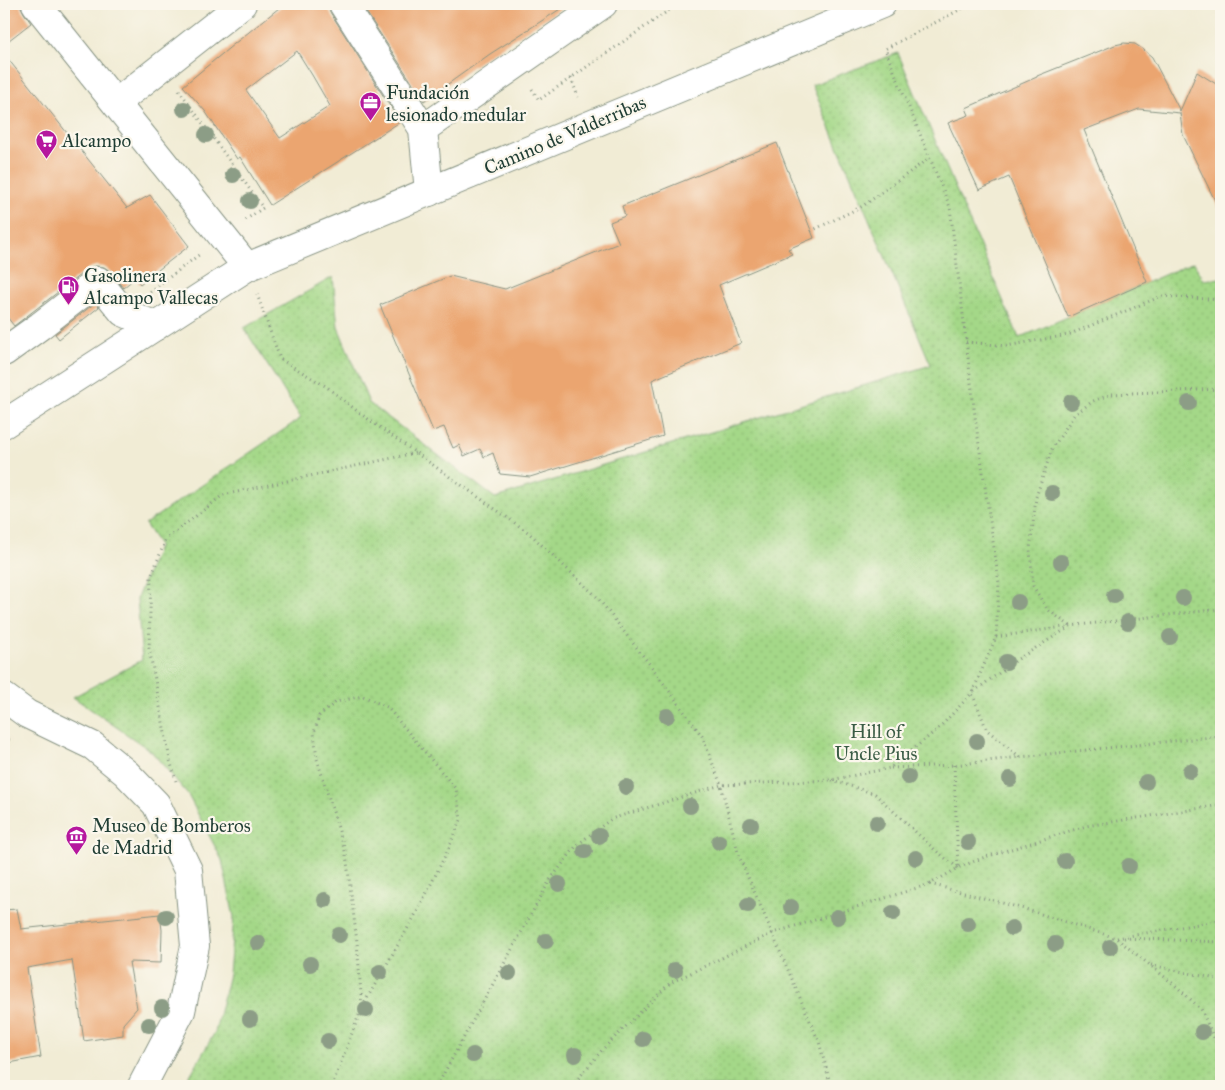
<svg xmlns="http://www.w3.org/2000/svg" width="1225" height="1090" viewBox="0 0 1225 1090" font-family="'IM FELL Great Primer',serif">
<defs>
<pattern id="grass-dots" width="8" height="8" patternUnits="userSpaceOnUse" patternTransform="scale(1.25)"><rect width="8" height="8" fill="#a4d888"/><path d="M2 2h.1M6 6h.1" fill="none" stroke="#8dba76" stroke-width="1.8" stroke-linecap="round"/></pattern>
</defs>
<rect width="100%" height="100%" fill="#fbf7ec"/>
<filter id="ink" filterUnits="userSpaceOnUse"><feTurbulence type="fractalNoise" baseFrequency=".02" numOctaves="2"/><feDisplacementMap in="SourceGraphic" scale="10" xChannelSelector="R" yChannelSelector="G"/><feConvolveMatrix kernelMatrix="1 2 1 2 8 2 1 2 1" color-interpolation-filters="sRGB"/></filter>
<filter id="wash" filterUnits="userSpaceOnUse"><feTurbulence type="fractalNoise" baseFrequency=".0096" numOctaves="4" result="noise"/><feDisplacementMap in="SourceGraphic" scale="20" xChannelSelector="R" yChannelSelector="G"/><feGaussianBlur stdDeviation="1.12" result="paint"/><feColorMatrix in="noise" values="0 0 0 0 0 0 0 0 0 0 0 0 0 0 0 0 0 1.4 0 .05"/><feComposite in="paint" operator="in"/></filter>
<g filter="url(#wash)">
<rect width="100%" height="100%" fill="#f1ecd5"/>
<polygon fill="url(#grass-dots)" stroke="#628a5e" points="898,53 1019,338 1194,262 1203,280 1221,278 1221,1086 184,1086 215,1032 229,974 234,917 222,860 187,793 151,751 73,697 142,660 137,598 159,545 145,524 301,418 244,328 333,277 338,327 369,403 495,498 931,365 812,85"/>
<g id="blocks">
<g fill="#eba56f" fill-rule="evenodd">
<polygon points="4,4 21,4 21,7 24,13 31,23 4,44"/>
<path d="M 284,4 L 328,4 L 330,12 L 400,122 L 270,205 L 240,157 L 237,159 L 205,111 L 183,86 L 234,44 ZM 297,51 L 312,75 L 330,106 L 280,138 L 246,90 Z"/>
<polygon points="361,4 568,4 490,54 424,101"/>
<polygon points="1124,43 1135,44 1144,50 1152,57 1180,111 1197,72 1221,87 1221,213 1183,135 1180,113 1139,109 1084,130 1147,282 1068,317 1009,177 979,190 948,123 969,115 966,108 1037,77 1037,76 1115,45"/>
<polygon points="4,54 127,208 150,195 189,246 140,284 135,278 123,288 110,271 104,267 96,266 89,268 14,326 4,313"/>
<polygon points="777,143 814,238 788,249 792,254 719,285 741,343 652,380 663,436 530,477 500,474 493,453 484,457 480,449 464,456 459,445 453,448 444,427 433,431 380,305 450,276 505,289 619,243 610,222 625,216 622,206"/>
<polygon points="95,303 99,307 59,339 55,334"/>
<polygon points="17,909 21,929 160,914 162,930 161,963 129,962 137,1008 123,1024 123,1035 84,1041 72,960 27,968 41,1057 4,1064 4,910"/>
</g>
</g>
</g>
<g filter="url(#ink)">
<use href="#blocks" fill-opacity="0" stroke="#889484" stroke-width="1"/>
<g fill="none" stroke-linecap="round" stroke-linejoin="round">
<defs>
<g id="minor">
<polyline points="36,4 247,267"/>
<polyline points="343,4 423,129 429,192"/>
<polyline points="116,103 242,4"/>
<polyline points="423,129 603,4"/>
<polyline points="4,352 40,326 98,281 123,312 156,326"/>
<polyline points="4,424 247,267 882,4"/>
<polyline points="4,697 27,714 93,746 126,773 156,804 188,870 195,946 181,1011 142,1086"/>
</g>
</defs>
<use href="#minor" stroke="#889484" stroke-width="30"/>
<g stroke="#889484" stroke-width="3" stroke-dasharray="1 4" stroke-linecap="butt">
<polyline points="571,78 578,97"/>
<polyline points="532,89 539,100 678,4"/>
<polyline points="179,90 263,208 245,220"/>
<polyline points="811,231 863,206 929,158"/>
<polyline points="150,292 200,254"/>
<polyline points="257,294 280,359 327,387 361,414 529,533 597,597 651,666 702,736 721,785 739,856 819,1042 831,1086"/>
<polyline points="966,342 1006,346 1068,335 1162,296 1221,300"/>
<polyline points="1070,626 1047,609 1033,586 1030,550 1036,497 1052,449 1074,415 1093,401 1112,394 1221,389"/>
<polyline points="996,637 1070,626 1221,609"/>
<polyline points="4,741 11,738"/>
<polyline points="1020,757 987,730 972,693 1018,659 1068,628"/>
<polyline points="954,765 958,867"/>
<polyline points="891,768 954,765 1020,757 1221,736"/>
<polyline points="832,780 875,794 935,850 958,868"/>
<polyline points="176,781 170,760 149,648 151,577 166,539 223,495 415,453"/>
<polyline points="930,884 1025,909 1116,938 1176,986 1201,1009 1221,1054"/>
<polyline points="1117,938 1221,920"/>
<polyline points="1124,938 1221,942"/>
<polyline points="1151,965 1221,980"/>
<polyline points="332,1086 362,1007 417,912 446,854 461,820 456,789 387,707 363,696 336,702 319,716 314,733 317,759 346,854 357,942 362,1007"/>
<polyline points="437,1086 550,880 577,845 611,819 721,785 831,780 890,768 938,729 972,693 996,637 999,583 976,424 950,207 885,49 963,8 962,4"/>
<polyline points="572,1086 602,1050 670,983 773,933 930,884 958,868 982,858 1086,826 1221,805"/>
</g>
<use href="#minor" stroke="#fff" stroke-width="28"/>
</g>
<g fill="#8c9d86">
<circle cx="184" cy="109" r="8"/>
<circle cx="206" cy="135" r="8"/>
<circle cx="233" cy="175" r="8"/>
<circle cx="250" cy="201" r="8"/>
<circle cx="1071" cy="402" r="8"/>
<circle cx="1189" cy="403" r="8"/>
<circle cx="1052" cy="493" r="8"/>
<circle cx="1061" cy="562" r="8"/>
<circle cx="1114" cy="596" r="8"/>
<circle cx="1183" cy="598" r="8"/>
<circle cx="1018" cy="602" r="8"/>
<circle cx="1128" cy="622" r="8"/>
<circle cx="1170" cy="637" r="8"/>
<circle cx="1006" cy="662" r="8"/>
<circle cx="667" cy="716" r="8"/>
<circle cx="977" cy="741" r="8"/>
<circle cx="1190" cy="771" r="8"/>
<circle cx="908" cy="777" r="8"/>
<circle cx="1010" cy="779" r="8"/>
<circle cx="1146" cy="782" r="8"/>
<circle cx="626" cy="787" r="8"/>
<circle cx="690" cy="806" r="8"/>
<circle cx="877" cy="823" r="8"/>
<circle cx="751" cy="825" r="8"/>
<circle cx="599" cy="836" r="8"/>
<circle cx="719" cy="842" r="8"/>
<circle cx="968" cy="842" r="8"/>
<circle cx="585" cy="851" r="8"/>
<circle cx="916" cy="858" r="8"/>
<circle cx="1065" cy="861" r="8"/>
<circle cx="1129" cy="866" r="8"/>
<circle cx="559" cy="884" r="8"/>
<circle cx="325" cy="900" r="8"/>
<circle cx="748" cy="905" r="8"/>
<circle cx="791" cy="907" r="8"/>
<circle cx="893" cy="913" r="8"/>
<circle cx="166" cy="917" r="8"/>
<circle cx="837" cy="917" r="8"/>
<circle cx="968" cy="924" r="8"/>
<circle cx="1012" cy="928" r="8"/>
<circle cx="339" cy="935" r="8"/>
<circle cx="546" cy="941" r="8"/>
<circle cx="258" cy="943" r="8"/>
<circle cx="1055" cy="944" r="8"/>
<circle cx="1110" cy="947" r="8"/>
<circle cx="310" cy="964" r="8"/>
<circle cx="675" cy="970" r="8"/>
<circle cx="380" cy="972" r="8"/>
<circle cx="509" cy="973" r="8"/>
<circle cx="162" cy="1008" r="8"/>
<circle cx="366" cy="1010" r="8"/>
<circle cx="250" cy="1019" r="8"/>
<circle cx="149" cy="1025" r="8"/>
<circle cx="1202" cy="1032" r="8"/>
<circle cx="643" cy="1039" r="8"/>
<circle cx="328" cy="1041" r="8"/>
<circle cx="473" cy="1055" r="8"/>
<circle cx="575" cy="1055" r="8"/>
</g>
</g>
<defs>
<symbol id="office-pin" viewBox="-11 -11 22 30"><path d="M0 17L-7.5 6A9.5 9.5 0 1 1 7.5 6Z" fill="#b5179e" stroke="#fbf7ec"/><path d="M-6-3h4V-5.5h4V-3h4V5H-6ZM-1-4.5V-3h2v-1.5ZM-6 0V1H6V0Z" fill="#fff"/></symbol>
<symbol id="supermarket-pin" viewBox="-11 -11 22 30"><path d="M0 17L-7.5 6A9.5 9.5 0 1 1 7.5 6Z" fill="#b5179e" stroke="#fbf7ec"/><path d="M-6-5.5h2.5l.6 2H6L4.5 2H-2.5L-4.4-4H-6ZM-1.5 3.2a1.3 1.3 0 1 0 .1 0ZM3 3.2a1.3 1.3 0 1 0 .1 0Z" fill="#fff"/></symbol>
<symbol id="fuel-pin" viewBox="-11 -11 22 30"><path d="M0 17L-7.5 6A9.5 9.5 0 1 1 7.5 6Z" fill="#b5179e" stroke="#fbf7ec"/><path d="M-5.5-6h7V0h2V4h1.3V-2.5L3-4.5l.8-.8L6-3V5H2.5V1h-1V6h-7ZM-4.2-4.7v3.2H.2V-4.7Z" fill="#fff"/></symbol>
<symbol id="museum-pin" viewBox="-11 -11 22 30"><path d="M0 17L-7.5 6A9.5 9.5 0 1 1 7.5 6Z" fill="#b5179e" stroke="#fbf7ec"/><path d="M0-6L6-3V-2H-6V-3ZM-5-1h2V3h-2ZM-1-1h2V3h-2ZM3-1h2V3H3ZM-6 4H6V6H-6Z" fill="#fff"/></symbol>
</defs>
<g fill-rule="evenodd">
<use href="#office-pin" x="358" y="90" width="25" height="34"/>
<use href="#supermarket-pin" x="34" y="128" width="25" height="34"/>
<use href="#fuel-pin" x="56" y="274" width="25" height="34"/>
<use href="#museum-pin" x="64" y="824" width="25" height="34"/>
</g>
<g text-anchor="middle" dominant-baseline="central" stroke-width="4.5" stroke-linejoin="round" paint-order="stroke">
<g font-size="19" fill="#1f3d34" stroke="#fbf7ec" text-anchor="start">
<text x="386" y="92">Fundación<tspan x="386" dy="22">lesionado medular</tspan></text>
<text x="62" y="140">Alcampo</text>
<text x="84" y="275">Gasolinera<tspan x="84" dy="22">Alcampo Vallecas</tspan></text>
<text x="92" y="825">Museo de Bomberos<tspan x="92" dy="22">de Madrid</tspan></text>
</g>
<g font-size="19" fill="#1f3d34" stroke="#fbf7ec">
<text transform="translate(565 135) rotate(-23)">Camino de Valderribas</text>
</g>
<g font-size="19" fill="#3a5c45" stroke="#fbf7ec">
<text x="876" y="731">Hill of<tspan x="876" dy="22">Uncle Pius</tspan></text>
</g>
</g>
<rect width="1225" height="1090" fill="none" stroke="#fbf7ec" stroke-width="20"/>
</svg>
